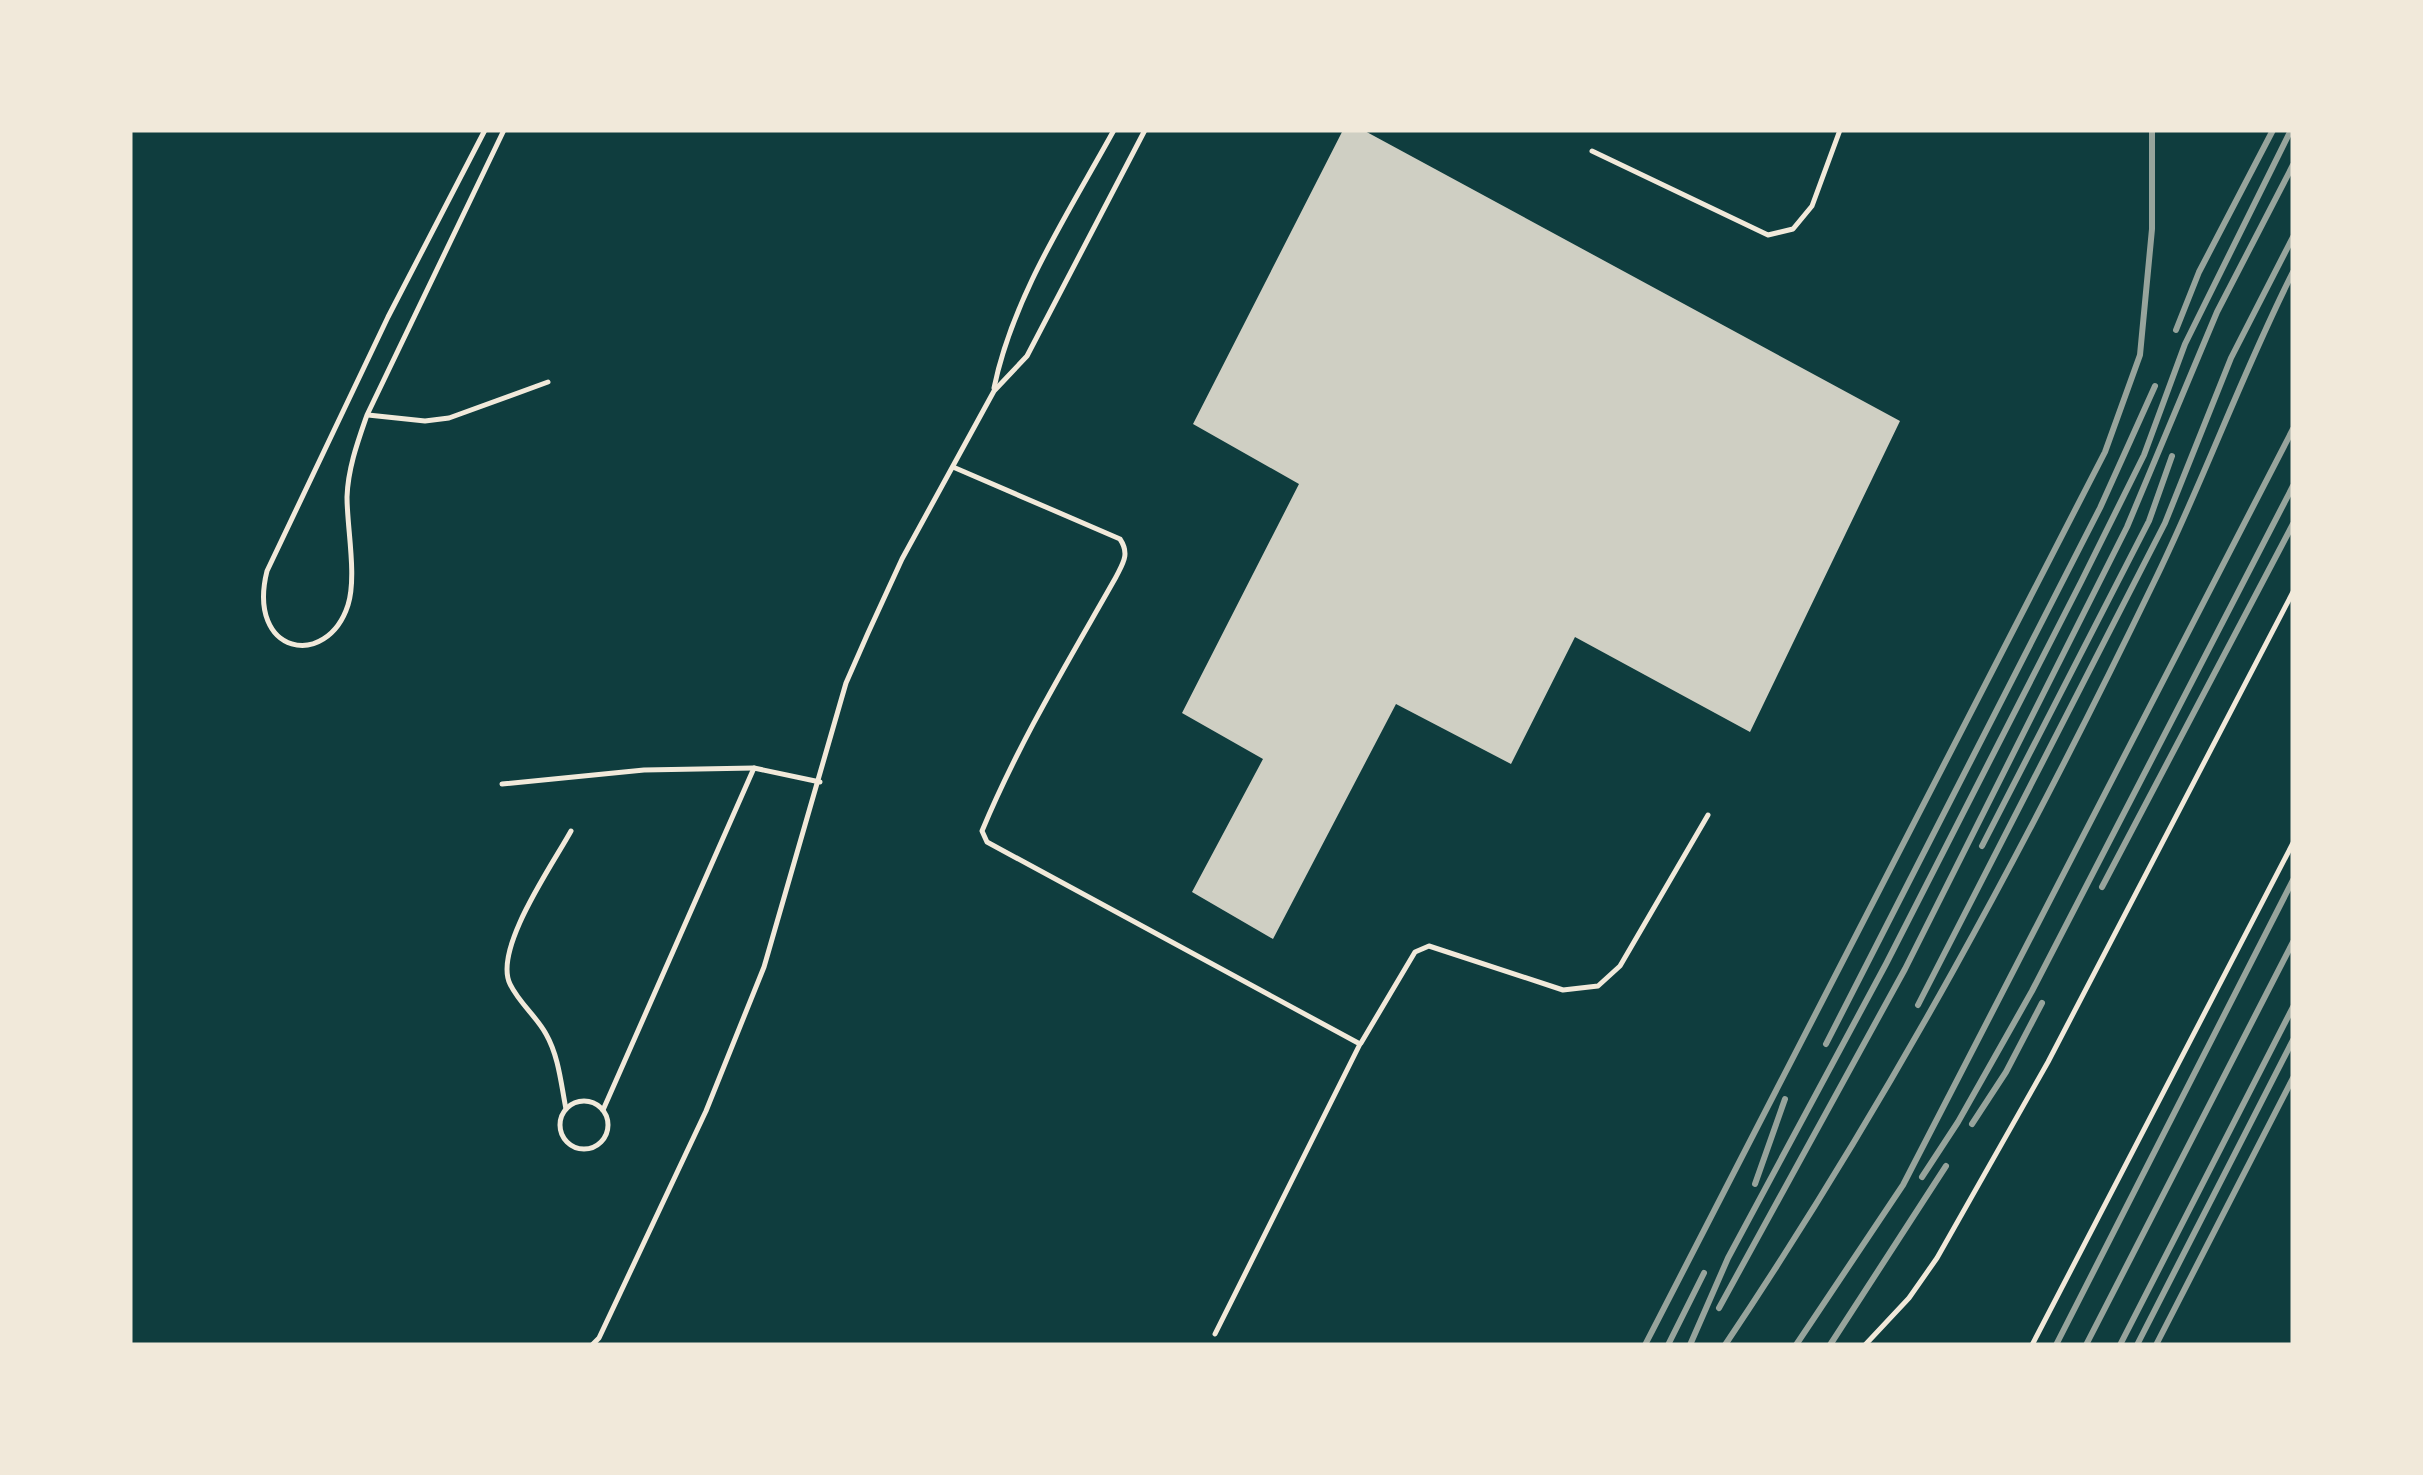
<svg xmlns="http://www.w3.org/2000/svg" width="2423" height="1475" viewBox="0 0 2423 1475" font-family="'Work Sans',sans-serif">
<rect width="100%" height="100%" fill="#0f3d3e"/>
<polygon fill="#cfcfc3" points="1343,130 1363,130 1900,421 1750,732 1575,637 1511,764 1396,704 1273,939 1192,892 1263,759 1182,713 1299,484 1193,424"/>
<g fill="none" stroke-linecap="round" stroke-linejoin="round">
<g stroke="#f1e9da" stroke-width="5">
<path d="M 485,130 L 388,317 L 267,571 C 246,655 327,670 348,605 C 357,576 347,528 347,497 C 348,468 358,441 367,415 L 504,130"/>
<polyline points="1592,151 1768,235 1793,229 1812,206 1840,130"/>
<path d="M 994,388 C 1013,296 1069,212 1114,130"/>
<polyline points="368,415 425,421 449,418 548,382"/>
<path d="M 953,467 L 1120,539 C 1130,554 1123,563 1116,577 C 1069,660 1019,742 982,831 L 987,842 L 1360,1044 L 1215,1334"/>
<polyline points="502,784 644,770 754,768"/>
<polyline points="1361,1043 1415,952 1429,946 1563,990 1598,986 1620,966 1708,815"/>
<circle cx="584" cy="1125" r="24"/>
<path d="M 566,1109 C 561,1084 559,1057 546,1034 C 537,1017 519,1003 510,984 C 493,949 553,864 571,831"/>
<polyline points="603,1110 754,768 820,782"/>
<polyline points="592,1345 599,1338 706,1111 764,967 846,683 868,633 902,559 994,391 1027,356 1145,130"/>
<polyline points="1865,1345 1909,1298 1937,1258 2048,1062 2293,592"/>
<polyline points="2032,1345 2293,843"/>
</g>
<g stroke="#97a49c" stroke-width="6">
<polyline points="2176,330 2199,272 2273,130"/>
<polyline points="1982,846 2149,521 2172,456"/>
<polyline points="2102,887 2293,524"/>
<polyline points="1918,1005 2165,523 2231,358 2293,237"/>
<polyline points="1826,1044 2100,508 2155,386"/>
<polyline points="1972,1124 2006,1072 2042,1003"/>
<polyline points="1922,1177 1958,1122 2032,991 2293,486"/>
<polyline points="1755,1184 1785,1099"/>
<polyline points="1719,1308 1905,969 2127,527 2217,312 2293,165"/>
<polyline points="1645,1345 2105,452 2140,355 2152,229 2152,130"/>
<polyline points="1668,1345 1704,1273"/>
<polyline points="1690,1345 1728,1258 1886,964 2081,582 2144,455 2185,344 2291,130"/>
<path d="M 1725,1345 C 1888,1102 2027,845 2154,582 C 2204,480 2242,373 2293,272"/>
<polyline points="1796,1345 1903,1185 2293,429"/>
<polyline points="1830,1345 1946,1166"/>
<polyline points="2056,1345 2293,880"/>
<polyline points="2086,1345 2293,942"/>
<polyline points="2120,1345 2293,1007"/>
<polyline points="2137,1345 2293,1040"/>
<polyline points="2156,1345 2293,1078"/>
</g>
</g>
<rect width="2423" height="1475" fill="none" stroke="#f1e9da" stroke-width="265"/>
</svg>
